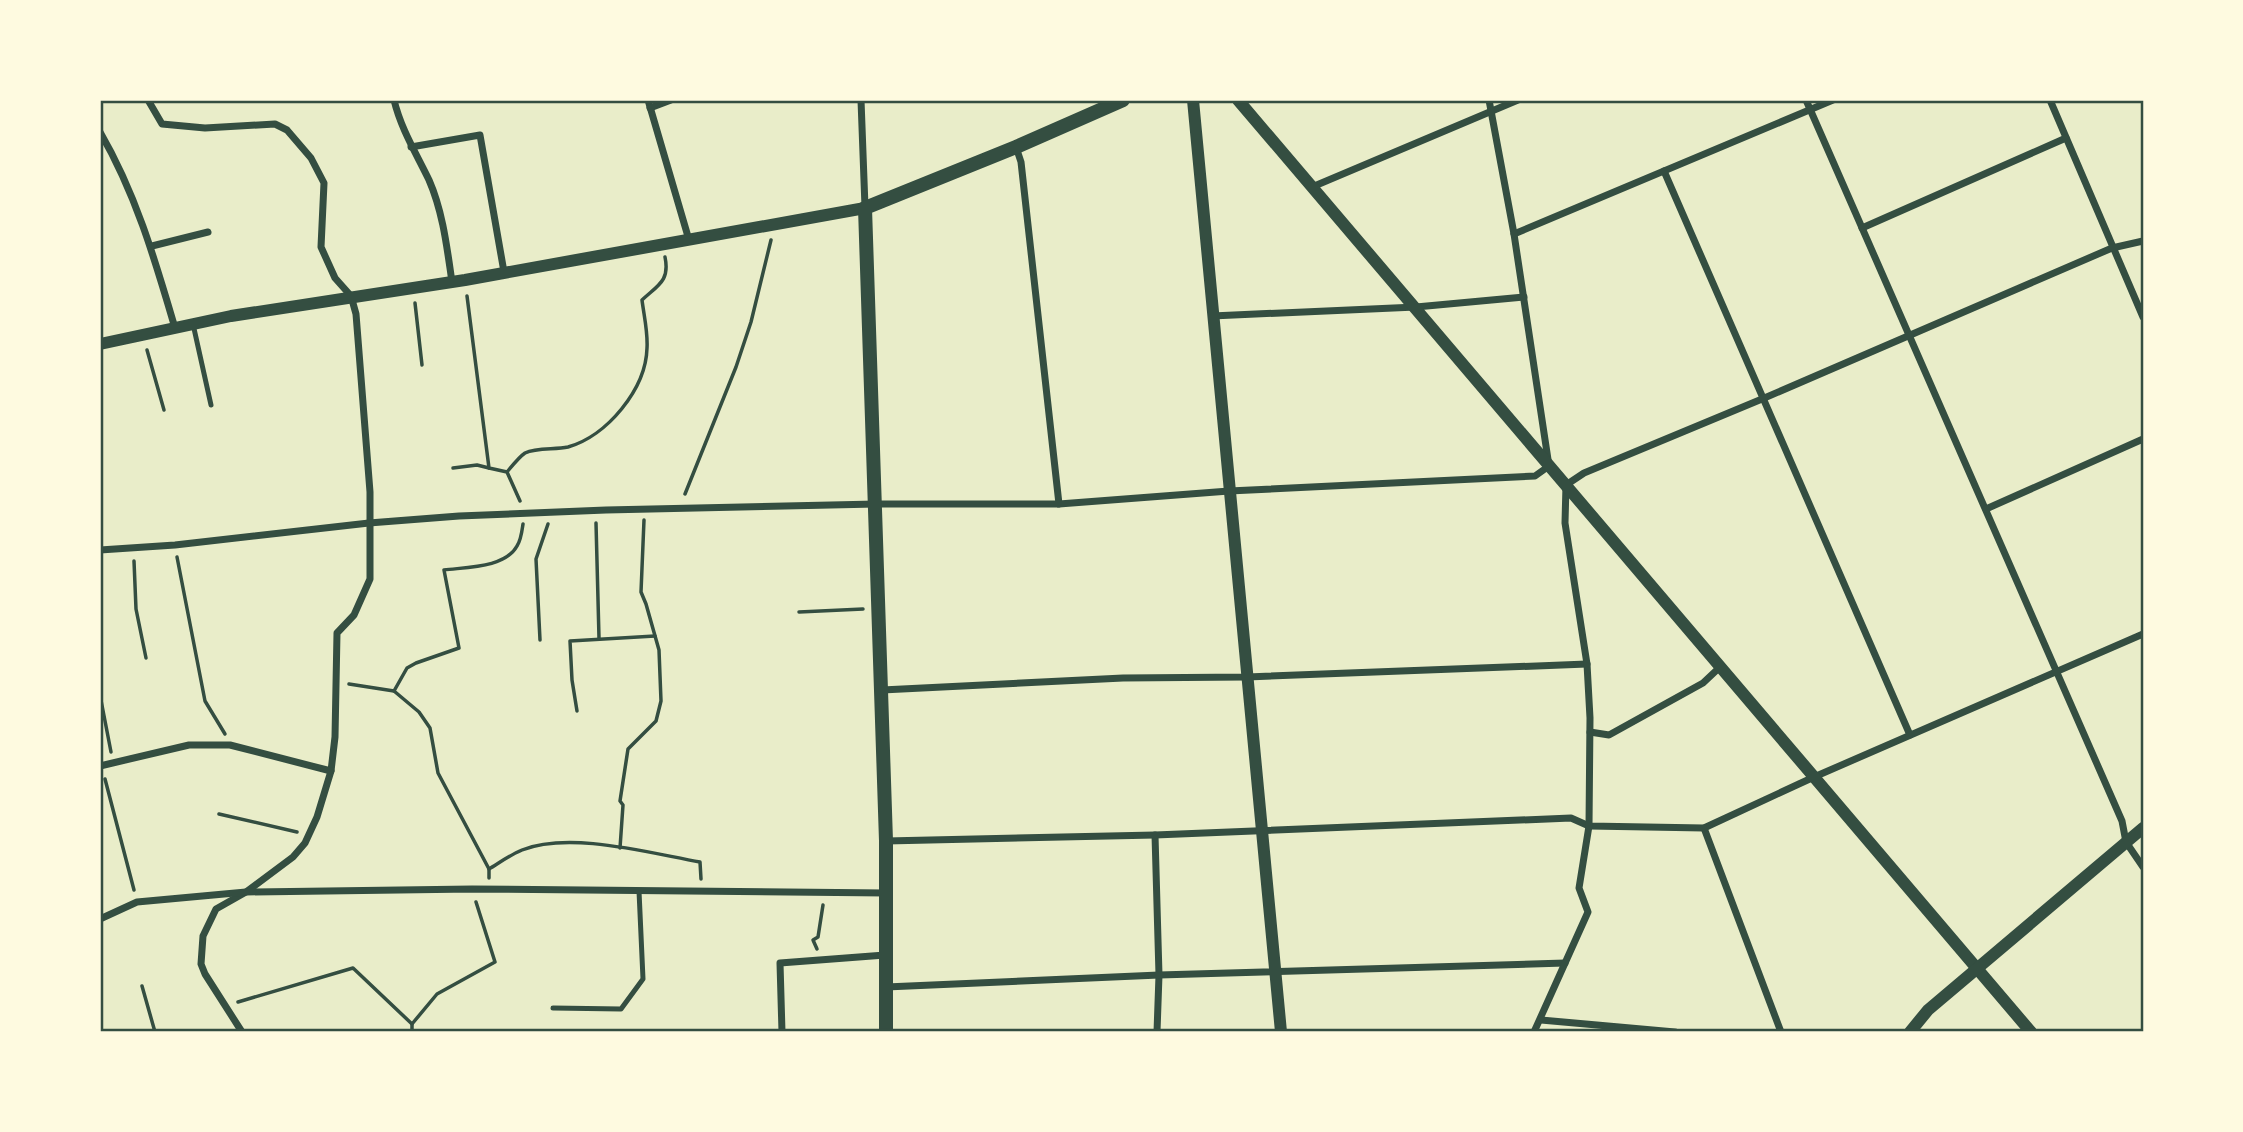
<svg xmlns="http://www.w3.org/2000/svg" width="2243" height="1132" viewBox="0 0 2243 1132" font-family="Roboto,sans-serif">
<rect width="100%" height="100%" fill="#e9edc9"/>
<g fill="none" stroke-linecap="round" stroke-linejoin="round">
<g stroke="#344e41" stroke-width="3.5">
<polyline points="467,296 489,468 507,472 520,501"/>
<polyline points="415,303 422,365"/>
<polyline points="147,350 164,410"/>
<polyline points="453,468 477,465 489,468"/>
<path d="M 507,472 C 512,466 519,457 525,453 C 537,447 555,450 568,447 C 607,436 646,389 647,348 C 648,332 644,316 642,300 C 658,285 670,281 665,257"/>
<polyline points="685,494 736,367 751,322 771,240"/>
<polyline points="596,523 599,638"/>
<polyline points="177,557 205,701 225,734"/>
<polyline points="134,561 136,609 146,658"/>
<polyline points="799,612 863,609"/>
<polyline points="540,640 536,559 548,524"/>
<polyline points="349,684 394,691 419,712 430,728 438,773 489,869 489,878"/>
<path d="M 394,691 L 407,668 L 416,663 L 459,648 L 444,570 C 466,567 505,568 517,546 C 521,540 522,531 523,524"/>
<polyline points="100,695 111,752"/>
<polyline points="577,711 572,680 570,641 655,636"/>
<polyline points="105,779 134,890"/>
<polyline points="219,814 297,832"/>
<polyline points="620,848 623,805 620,801 628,749 656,721 661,701 659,650 646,604 641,592 644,520"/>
<path d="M 489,869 C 499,863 510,855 522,850 C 570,831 649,853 700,862 L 701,879"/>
<polyline points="817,949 813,940 818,937 823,905"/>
<polyline points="142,986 155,1032"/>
<polyline points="238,1002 353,968 412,1024"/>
<polyline points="412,1032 412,1024 437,994 495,962 476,902"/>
</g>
<g stroke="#344e41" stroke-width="5">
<polyline points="193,324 211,405"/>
<polyline points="553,1008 621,1009 643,979 639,891"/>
</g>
<g stroke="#344e41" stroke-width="7">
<polyline points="148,100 162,124 205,128 275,124 287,130 311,158 324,183 321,247 335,278 351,296 356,314 370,492 370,579 354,615 337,633 335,737 331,771 317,817 305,843 293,857 246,892 216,909 203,936 201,964 205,974 242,1032"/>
<path d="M 394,100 C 401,129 416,153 429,180 C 443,212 447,248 452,282"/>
<polyline points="648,100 689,240"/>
<polyline points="861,100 865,207"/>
<polyline points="1806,100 2122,821 2126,842 2143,867"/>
<polyline points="2050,100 2143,317"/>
<polyline points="650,108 671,100"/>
<path d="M 100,132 C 136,194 155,260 175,328"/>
<polyline points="411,147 480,135 504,272"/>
<polyline points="1016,147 1021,162 1059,504"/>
<polyline points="1664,171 1910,735"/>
<polyline points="1312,187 1518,100"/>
<polyline points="1862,228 2066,138"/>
<polyline points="1514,234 1833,100"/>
<polyline points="152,246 208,232"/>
<polyline points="1212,316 1416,307 1524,297"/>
<polyline points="1986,509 2143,439"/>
<polyline points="100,550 175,545 369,523 459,516 606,510 876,504 1059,504 1229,491 1535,476 1549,466 1514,234 1489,100"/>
<polyline points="882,690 1123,678 1247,677 1587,664"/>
<polyline points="1590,732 1609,735 1703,683 1720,667"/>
<polyline points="100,766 189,745 230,745 331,771"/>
<polyline points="1704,828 1781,1032"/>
<polyline points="1155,835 1159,975 1157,1032"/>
<polyline points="886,841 1155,835 1571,818 1589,826 1704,828 1814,777 2143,634"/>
<polyline points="100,919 137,902 246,892 472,889 886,893"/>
<polyline points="886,987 1159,975 1565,963"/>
<polyline points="1541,1020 1675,1032"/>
<polyline points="782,1032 780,963 885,955"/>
<polyline points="1534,1032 1588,912 1579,888 1589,826 1590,718 1587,664 1565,523 1566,485 1584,473 1762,399 2112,248 2143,241"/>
</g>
<g stroke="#344e41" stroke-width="12">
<polyline points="1193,100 1281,1032"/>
<polyline points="1238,100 2031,1032"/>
<polyline points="100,344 231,316 465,280 865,208"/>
<polyline points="1910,1032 1928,1010 2143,828"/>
</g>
<polyline stroke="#344e41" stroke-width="14" points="886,1032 886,841 865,208 1016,147 1123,100"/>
</g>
<rect width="2243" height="1132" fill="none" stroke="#fefae0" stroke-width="203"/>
<rect x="102" y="102" width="2040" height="928" fill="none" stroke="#344e41" stroke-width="2.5"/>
</svg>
